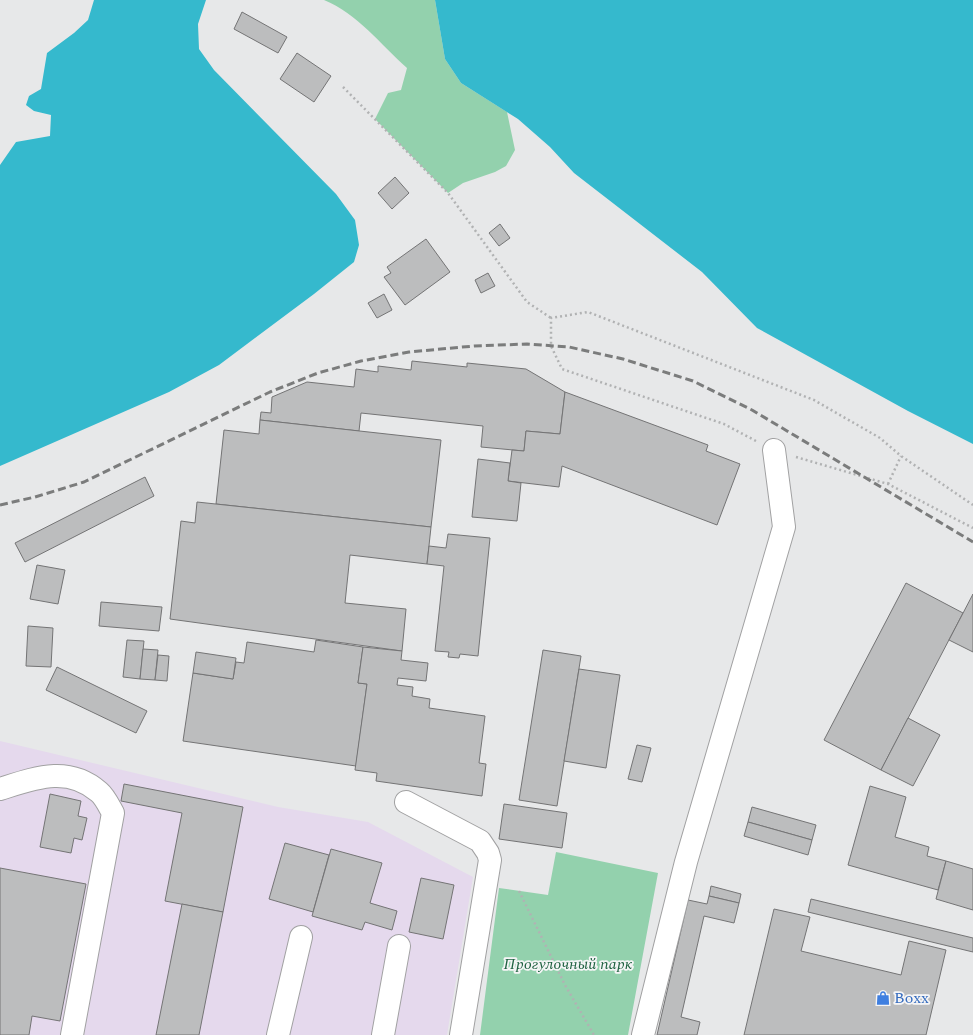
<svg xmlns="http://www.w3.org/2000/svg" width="973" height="1035" viewBox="0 0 973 1035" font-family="Spectral,serif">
<rect width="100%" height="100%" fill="#e7e8e9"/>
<polygon fill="#e5d9ed" points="0,741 278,807 368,822 473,877 447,1035 0,1035"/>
<g fill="#93d1ad">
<path d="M 324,0 L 435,0 L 445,59 L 461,83 L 507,112 L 515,150 L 506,166 L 495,172 L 463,183 L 448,193 L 375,119 L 388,93 L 401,90 L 407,68 C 381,45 357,13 324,0 Z"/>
<polygon points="556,852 658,873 628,1035 480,1035 499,888 548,895"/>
</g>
<g fill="#35b9cd">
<polygon points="94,0 206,0 198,24 199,49 214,70 336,194 355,220 359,245 354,262 314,294 219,365 169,392 0,466 0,165 16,142 50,136 51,115 34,111 26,105 29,96 41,89 47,53 74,33 88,20"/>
<polygon points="435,0 973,0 973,444 908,411 757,328 702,272 574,173 550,147 518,119 461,83 445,59"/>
</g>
<g fill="#bcbdbe" stroke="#747475">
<polygon points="242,12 287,37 278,53 234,29"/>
<polygon points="297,53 331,76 314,102 280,79"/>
<polygon points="395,177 409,193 392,209 378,193"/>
<polygon points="500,224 510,238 499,246 489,233"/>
<polygon points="426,239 450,272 405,305 384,277 391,273 387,267"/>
<polygon points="488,273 495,286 481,293 475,280"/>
<polygon points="384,294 392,310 377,318 368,303"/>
<polygon points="412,361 467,367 467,363 526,369 565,392 560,434 526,431 524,451 481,447 483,426 361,413 359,431 260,420 261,412 271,413 272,397 307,382 354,387 356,369 378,372 378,366 411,370"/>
<polygon points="565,392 708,445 706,451 740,464 717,525 562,466 559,487 508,481 512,450 524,451 526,431 560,434"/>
<polygon points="260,420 441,440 431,527 216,504 224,430 259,434"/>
<polygon points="478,459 510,463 508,481 521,483 517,521 472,517"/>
<polygon points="145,477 154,496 25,562 15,543"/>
<polygon points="197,502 431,527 427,564 350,555 345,603 406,609 402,651 170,619 181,521 195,523"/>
<polygon points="448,534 490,538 478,656 460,654 459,658 448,657 449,652 435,651 444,566 427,564 429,546 446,548"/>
<polygon points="37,565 65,570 58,604 30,599"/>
<polygon points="906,583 963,613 881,770 824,740"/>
<polygon points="973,594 973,652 949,640"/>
<polygon points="101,602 162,607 159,631 99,626"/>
<polygon points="28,626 53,628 51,667 26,666"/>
<polygon points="127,640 144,641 140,679 123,677"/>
<polygon points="316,640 363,647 358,683 367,684 356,766 183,741 193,673 233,679 236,662 244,663 247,642 314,652"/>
<polygon points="363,647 402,651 401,660 428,663 426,681 398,678 397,685 413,687 412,696 430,699 429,708 485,716 479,763 486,764 482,796 376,781 377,773 355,770 367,684 358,683"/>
<polygon points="143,649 158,650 155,680 140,679"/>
<polygon points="543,650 581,656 557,806 519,800"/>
<polygon points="196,652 236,658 233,679 193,673"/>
<polygon points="158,655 169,656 167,681 155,680"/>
<polygon points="57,667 147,711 136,733 46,690"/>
<polygon points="579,669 620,675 606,768 564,761"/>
<polygon points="908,718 940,735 913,786 881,770"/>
<polygon points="637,745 651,748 642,782 628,779"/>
<polygon points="124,784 243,807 223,912 165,901 182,813 121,801"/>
<polygon points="870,786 906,797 895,837 929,847 927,856 946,861 938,890 848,865"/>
<polygon points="50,794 81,801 78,816 87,818 82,840 74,838 71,853 40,847"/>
<polygon points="504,804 567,813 562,848 499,839"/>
<polygon points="752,807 816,825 812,840 748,822"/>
<polygon points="748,822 812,840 808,855 744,836"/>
<polygon points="285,843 329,855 313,912 269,899"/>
<polygon points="331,849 382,863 370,903 397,911 392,930 365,922 362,930 312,916"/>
<polygon points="946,861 973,869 973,910 936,899"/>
<polygon points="0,868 86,884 60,1021 32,1016 29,1035 0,1035"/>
<polygon points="421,878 454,885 443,939 409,932"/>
<polygon points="711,886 741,894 739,903 709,896"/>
<polygon points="709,896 739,903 734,923 704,916 681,1017 700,1022 697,1035 657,1035 688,900 707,904"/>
<polygon points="811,899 973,938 973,952 808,912"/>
<polygon points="182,904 223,912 199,1035 156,1035"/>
<polygon points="774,909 810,917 801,951 901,975 909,941 946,950 926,1035 744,1035"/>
</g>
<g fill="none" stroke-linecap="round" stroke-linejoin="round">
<defs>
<g id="minor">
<path d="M 0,789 C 35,778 68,765 99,792 C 105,797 109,806 113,813 L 72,1035"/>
<polyline points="406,802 480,841 488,853 490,860 461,1035"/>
<polyline points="278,1035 301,937"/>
<polyline points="383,1035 399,946"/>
<polyline points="643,1035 686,862 784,527 774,450"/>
</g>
</defs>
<use href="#minor" stroke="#a1a1a2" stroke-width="24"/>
<g stroke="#b1b2b3" stroke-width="2.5" stroke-dasharray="2 3" stroke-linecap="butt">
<polyline points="343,87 448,193 527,302 551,318"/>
<polyline points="756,441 724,424 562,369 551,346 551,318 588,312 814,400 880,438 901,456 973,505"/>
<polyline points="796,457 888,484 973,528"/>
<polyline points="888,484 901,456"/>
<polyline points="519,891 565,985 594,1035"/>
</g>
<use href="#minor" stroke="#fff" stroke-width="22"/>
<polyline stroke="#7b7c7c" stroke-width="3" stroke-dasharray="8 4" stroke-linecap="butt" points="0,505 35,497 84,482 270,392 318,373 361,361 409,352 474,346 527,344 569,347 623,359 693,381 752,410 973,542"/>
</g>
<defs>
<symbol id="shop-bare" viewBox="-9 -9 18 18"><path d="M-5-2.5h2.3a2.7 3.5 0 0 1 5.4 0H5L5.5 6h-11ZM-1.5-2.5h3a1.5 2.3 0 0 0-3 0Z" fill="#3f7fe0" stroke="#f5f5f6" stroke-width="2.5" paint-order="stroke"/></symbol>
</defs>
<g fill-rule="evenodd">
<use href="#shop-bare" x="873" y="988" width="20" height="20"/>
</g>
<g text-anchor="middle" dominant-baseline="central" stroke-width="3.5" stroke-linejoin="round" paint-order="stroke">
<g font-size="16" font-style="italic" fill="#1f6241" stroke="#f5f5f6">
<text x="568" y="964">Прогулочный парк</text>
</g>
<g font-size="16" fill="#366cbe" stroke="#f5f5f6" text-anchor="start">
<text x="894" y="998">Boxx</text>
</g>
</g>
</svg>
